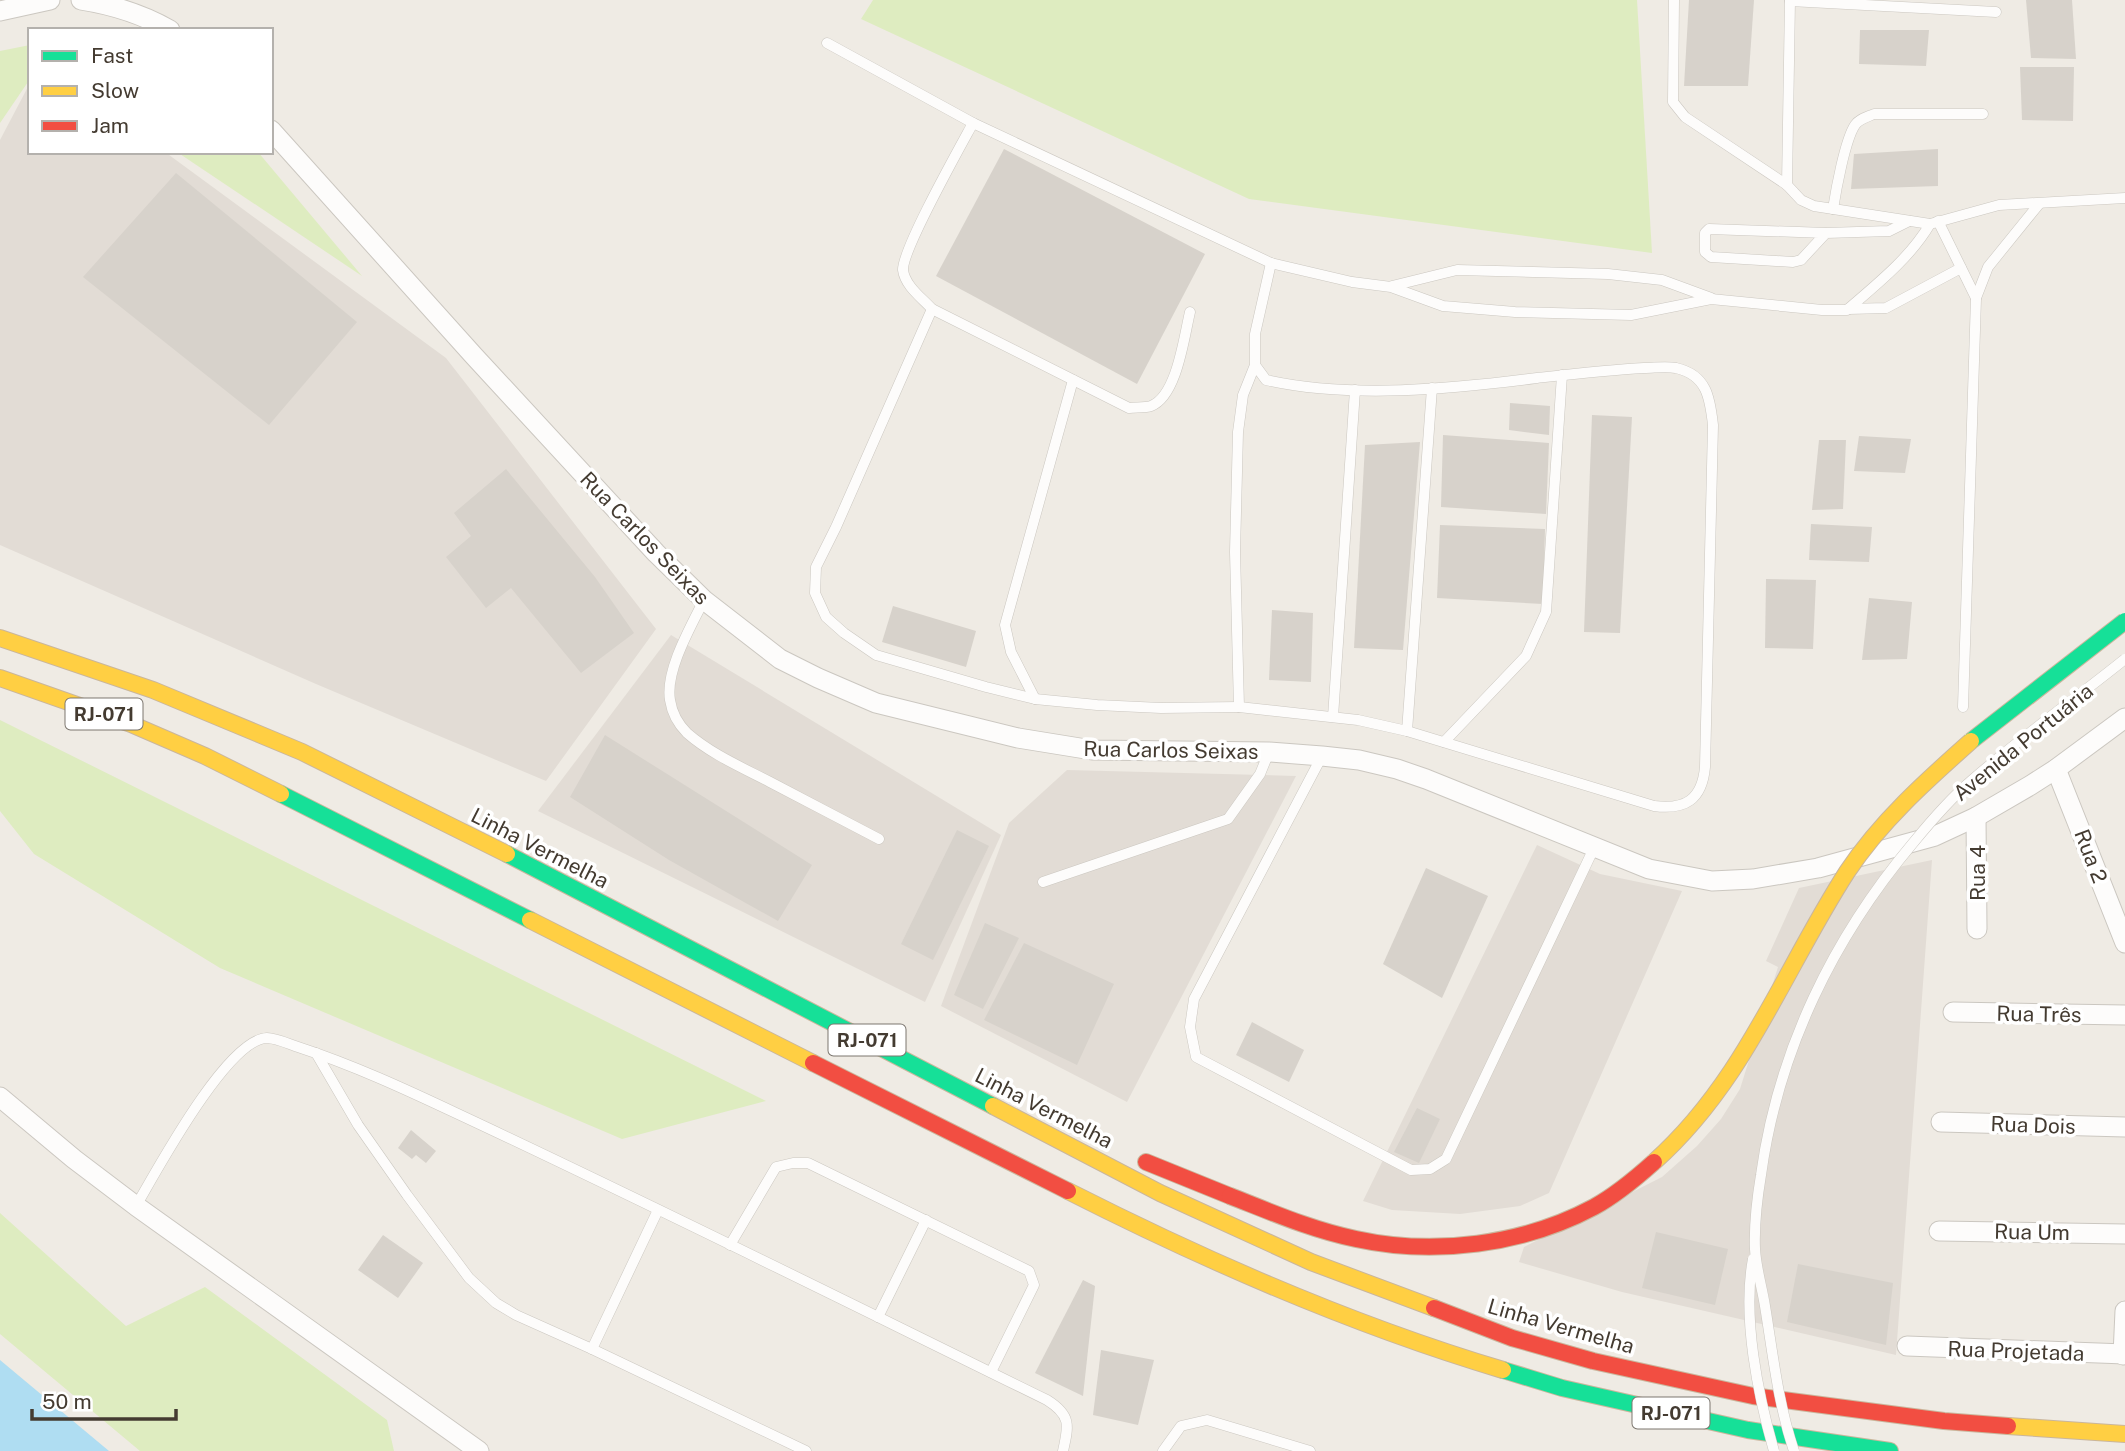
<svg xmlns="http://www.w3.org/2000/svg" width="2125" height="1451" viewBox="0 0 2125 1451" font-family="'Public Sans',sans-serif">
<rect width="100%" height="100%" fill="#efebe4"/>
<g fill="#e2dcd5">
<polygon points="30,83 30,152 165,152 446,358 656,629 546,781 316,684 0,545 0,140"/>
<polygon points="671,635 1001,835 925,1002 538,811"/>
<polygon points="1067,770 1296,776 1127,1102 941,1006 1009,823"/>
<polygon points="1537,845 1600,874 1682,891 1549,1193 1520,1206 1460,1214 1392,1210 1363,1201"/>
<polygon points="1932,860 1896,1355 1622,1292 1519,1262 1524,1247 1662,1177 1697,1146 1721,1119 1740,1089 1778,967 1766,961 1799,888"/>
</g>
<g fill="#deecc0">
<polygon points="873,0 1637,0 1652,253 1249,199 861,19"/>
<polygon points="30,45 30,79 0,123 0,51"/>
<polygon points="177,152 258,152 362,276"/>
<polygon points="0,720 766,1101 622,1139 220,968 34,854 0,811"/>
<polygon points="0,1213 126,1326 205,1287 387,1420 394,1451 140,1451 0,1334"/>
</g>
<polygon fill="#afddf2" points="0,1360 109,1451 0,1451"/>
<g fill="#d7d2cb">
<polygon points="1689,0 1754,0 1748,86 1684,86"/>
<polygon points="2026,0 2072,0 2076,59 2031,58"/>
<polygon points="1860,30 1929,30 1926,66 1859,64"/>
<polygon points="2020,67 2074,67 2073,121 2022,120"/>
<polygon points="1004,149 1205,254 1137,384 936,276"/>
<polygon points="1938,149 1938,186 1851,189 1854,154"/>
<polygon points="176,173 357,322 269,425 83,277"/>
<polygon points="1510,403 1550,406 1549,435 1509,430"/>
<polygon points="1592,415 1632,417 1620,633 1584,632"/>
<polygon points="1443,435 1549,443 1546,514 1441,507"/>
<polygon points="1859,436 1911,439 1905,473 1854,471"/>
<polygon points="1819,440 1846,440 1843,509 1812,510"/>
<polygon points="1420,442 1403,650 1354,648 1365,445"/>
<polygon points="506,469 595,577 634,633 581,673 511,588 486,608 446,557 471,536 454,513"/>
<polygon points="1811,524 1872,527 1869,562 1809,560"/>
<polygon points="1440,525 1545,529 1543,604 1437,598"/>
<polygon points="1766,579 1816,580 1813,649 1765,648"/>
<polygon points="1869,598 1912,602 1907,659 1862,660"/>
<polygon points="893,606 976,631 966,667 882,642"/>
<polygon points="1272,610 1313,613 1311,682 1269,680"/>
<polygon points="605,735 812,865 778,921 669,860 570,797"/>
<polygon points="957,830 989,846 933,960 901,944"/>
<polygon points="1426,868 1488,896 1442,998 1383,964"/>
<polygon points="985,923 1019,938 983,1009 954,995"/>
<polygon points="1024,943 1114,984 1077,1065 984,1020"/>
<polygon points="1252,1022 1304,1050 1289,1082 1236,1055"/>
<polygon points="1417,1108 1440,1119 1419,1163 1394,1152"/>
<polygon points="411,1130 436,1151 426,1163 416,1155 412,1159 398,1148"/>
<polygon points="1656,1232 1728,1249 1715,1305 1642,1288"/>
<polygon points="383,1235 423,1263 398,1298 358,1270"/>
<polygon points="1798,1264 1893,1283 1886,1345 1787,1322"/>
<polygon points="1083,1280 1095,1286 1083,1396 1035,1373"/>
<polygon points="1101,1350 1154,1360 1138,1425 1093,1415"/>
</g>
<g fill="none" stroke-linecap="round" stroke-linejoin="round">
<defs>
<g id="lane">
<polyline points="1674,0 1673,102 1685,117 1787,185"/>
<polyline points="1790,0 1787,185 1801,200 1814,206 1930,224"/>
<polyline points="1790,1 1996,12"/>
<path d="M 827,43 L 973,123 L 1271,263 L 1352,282 L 1391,287 L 1443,306 L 1515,312 L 1631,315 L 1711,299 L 1822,310 L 1847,310 C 1877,284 1910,258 1930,224 L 1999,205 L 2125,198"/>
<path d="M 973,123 C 960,147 902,250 903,270 C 905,286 922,298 932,309 L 1129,408 C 1135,407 1145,408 1151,406 C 1177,396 1184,337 1190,312"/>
<path d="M 1833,209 C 1836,190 1845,140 1855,125 C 1859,119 1867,117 1874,114 L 1983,114"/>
<polyline points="1938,221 1976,298"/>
<polyline points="1826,233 1801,260 1793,262 1711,257 1705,252 1705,233 1709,229 1826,233 1889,231 1909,221"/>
<polyline points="1392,286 1457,270 1608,274 1662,280 1711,298"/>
<polyline points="932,309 836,527 816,567 815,593 826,617 844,633 876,655 986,687 1035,699 1097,705 1161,708 1239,707"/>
<polyline points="1848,309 1886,308 1961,268"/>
<path d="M 1255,365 L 1243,395 L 1238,432 L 1235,552 L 1239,707 L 1358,720 L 1407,731 L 1654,806 C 1685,810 1702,800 1705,767 L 1713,425 C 1710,398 1707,375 1676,368 C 1666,366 1654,368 1644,368 C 1608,370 1573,374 1537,378 C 1452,389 1350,399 1266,380 L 1255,365 L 1255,334 L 1271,263"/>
<path d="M 704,600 C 691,626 665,671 670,700 C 672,713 678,724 687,733 C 711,754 741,767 770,782 C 806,801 843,820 879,839"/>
<polyline points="1035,699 1011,652 1005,625 1073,380"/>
<polyline points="1963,707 1976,298 1988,267 2039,204"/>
<polyline points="1333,717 1355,390"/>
<polyline points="1407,731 1432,388"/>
<polyline points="1444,742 1526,656 1546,612 1562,375"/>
<polyline points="1322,756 1194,999 1190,1027 1196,1057 1411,1170 1430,1169 1446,1159 1594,848"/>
<polyline points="1043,882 1228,819 1260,774 1269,752"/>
<polyline points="316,1053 358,1125 407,1195 469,1278 496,1303 516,1315 592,1349 806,1451"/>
<path d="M 136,1206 C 156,1172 227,1039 267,1038 C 276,1038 289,1044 298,1047 C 353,1065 405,1089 458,1114 C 655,1206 851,1304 1047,1400 C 1071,1415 1069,1425 1063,1451"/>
<polyline points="730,1245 776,1167 793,1163 808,1163 1029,1271 1034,1285 991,1372"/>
<polyline points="878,1317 926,1220"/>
<polyline points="592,1349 658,1210"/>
<polyline points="1163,1451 1181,1426 1207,1420 1310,1451"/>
</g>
<g id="street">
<path d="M 81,0 C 113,5 142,14 170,30"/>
<polyline points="0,11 50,0"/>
<polyline points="271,130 474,356 656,553 704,600 780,659 818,678 876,703 1018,738 1092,750 1269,752 1322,756 1359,760 1397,769 1426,779 1649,869 1712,881 1753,879 1818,868 1935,836 1976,817 2031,785 2056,769 2125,718"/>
<polyline points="2056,769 2125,943"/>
<polyline points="1976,817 1977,929"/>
<polyline points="1953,1012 2125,1015"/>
<polyline points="0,1097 74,1159 136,1206 479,1451"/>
<polyline points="1941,1122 2125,1127"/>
<polyline points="1939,1231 2125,1234"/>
<polyline points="1907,1346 2125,1354"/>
<polyline points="2123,1355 2125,1311"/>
</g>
<g id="fast">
<polyline points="281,794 530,920"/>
<polyline points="507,854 993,1106"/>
<polyline points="1503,1370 1562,1388 1748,1430 1890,1451"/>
</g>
<g id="slow">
<polyline points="0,638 153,690 302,752 507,854"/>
<polyline points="0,678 131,724 205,756 281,794"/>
<polyline points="530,920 813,1063"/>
<polyline points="993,1106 1160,1193 1311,1262 1434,1308"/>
<path d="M 1068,1191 C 1208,1262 1352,1325 1503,1370"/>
<polyline points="2008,1426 2125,1434"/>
</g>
<g id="jam">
<polyline points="813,1063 1068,1191"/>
<polyline points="1146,1162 1230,1196"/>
<polyline points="1434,1308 1512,1338 1593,1361 1753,1396 1944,1421 2008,1426"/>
</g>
</defs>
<use href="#lane" stroke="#cbc7c0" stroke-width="11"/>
<use href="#street" stroke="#cbc7c0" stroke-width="21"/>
<use href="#fast" stroke="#cab69c" stroke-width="18"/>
<use href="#slow" stroke="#cab69c" stroke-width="18"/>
<use href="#jam" stroke="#cab69c" stroke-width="18"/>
<use href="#lane" stroke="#fdfcfb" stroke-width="10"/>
<use href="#street" stroke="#fdfcfb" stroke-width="19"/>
<use href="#fast" stroke="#16e098" stroke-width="16"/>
<use href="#slow" stroke="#ffcf43" stroke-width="16"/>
<use href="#jam" stroke="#f24e42" stroke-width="16"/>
<defs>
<g id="lane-bridge">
<path d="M 1753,1259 C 1742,1317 1758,1395 1774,1451"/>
<path d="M 1794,1451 C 1778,1403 1773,1355 1765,1306 C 1762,1287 1756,1268 1755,1249 C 1754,1224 1757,1199 1761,1175 C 1778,1051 1833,938 1913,843 C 1931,821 1950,799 1971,781 C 2020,738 2074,700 2125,659"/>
</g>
<polyline id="fast-bridge" points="1971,741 2125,621"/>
<path id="slow-bridge" d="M 1654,1162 C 1745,1081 1783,971 1847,872 C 1880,822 1927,780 1971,741"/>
<path id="jam-bridge" d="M 1230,1196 C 1271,1212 1312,1230 1356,1239 C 1434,1256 1523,1245 1594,1207 C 1616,1195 1635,1179 1654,1162"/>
</defs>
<use href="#lane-bridge" stroke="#cbc7c0" stroke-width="11" stroke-linecap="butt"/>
<use href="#fast-bridge" stroke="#cab69c" stroke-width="18" stroke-linecap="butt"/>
<use href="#slow-bridge" stroke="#cab69c" stroke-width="18" stroke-linecap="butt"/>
<use href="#jam-bridge" stroke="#cab69c" stroke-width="18" stroke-linecap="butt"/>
<use href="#lane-bridge" stroke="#fdfcfb" stroke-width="10"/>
<use href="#fast-bridge" stroke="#16e098" stroke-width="16"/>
<use href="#slow-bridge" stroke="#ffcf43" stroke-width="16"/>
<use href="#jam-bridge" stroke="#f24e42" stroke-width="16"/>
</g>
<g text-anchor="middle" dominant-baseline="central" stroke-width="7" stroke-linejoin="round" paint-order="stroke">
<g fill="#fff" stroke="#7c766f" stroke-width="2">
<rect x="65.5" y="698.5" width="77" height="31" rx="5"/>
<rect x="828.5" y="1024.5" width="77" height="31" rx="5"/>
<rect x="1632.5" y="1397.5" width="77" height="31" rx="5"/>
</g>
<g font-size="19" font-weight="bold" fill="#443b31">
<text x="104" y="714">RJ-071</text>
<text x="867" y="1040">RJ-071</text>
<text x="1671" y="1413">RJ-071</text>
</g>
<g font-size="21" fill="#443b31" stroke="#fff">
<text transform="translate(645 538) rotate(46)">Rua Carlos Seixas</text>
<text transform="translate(2023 742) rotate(-39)">Avenida Portuária</text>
<text transform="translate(1171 750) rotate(1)">Rua Carlos Seixas</text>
<text transform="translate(540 848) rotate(27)">Linha Vermelha</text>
<text transform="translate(2091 856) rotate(69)">Rua 2</text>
<text transform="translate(1977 873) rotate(-90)">Rua 4</text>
<text transform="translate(2039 1014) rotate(1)">Rua Três</text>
<text transform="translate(1044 1108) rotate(27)">Linha Vermelha</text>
<text transform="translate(2033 1125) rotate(2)">Rua Dois</text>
<text transform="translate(2032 1232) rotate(1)">Rua Um</text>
<text transform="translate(1561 1326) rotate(16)">Linha Vermelha</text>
<text transform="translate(2016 1351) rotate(2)">Rua Projetada</text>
</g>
</g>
<rect x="28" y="28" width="245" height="126" fill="#ffffff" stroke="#b4b1ad" stroke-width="2"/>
<rect x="42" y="51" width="35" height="10" fill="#16e098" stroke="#b4b1ad" stroke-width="2"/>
<text x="91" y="63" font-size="21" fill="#443b31">Fast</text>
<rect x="42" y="86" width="35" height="10" fill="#ffcf43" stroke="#b4b1ad" stroke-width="2"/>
<text x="91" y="98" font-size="21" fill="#443b31">Slow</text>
<rect x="42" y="121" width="35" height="10" fill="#f24e42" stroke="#b4b1ad" stroke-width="2"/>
<text x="91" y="133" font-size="21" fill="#443b31">Jam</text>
<path d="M32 1409v10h144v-10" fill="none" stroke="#443b31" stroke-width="3.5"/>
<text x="42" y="1409" font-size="21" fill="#443b31" stroke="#ffffff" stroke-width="5" paint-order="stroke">50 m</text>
</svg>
